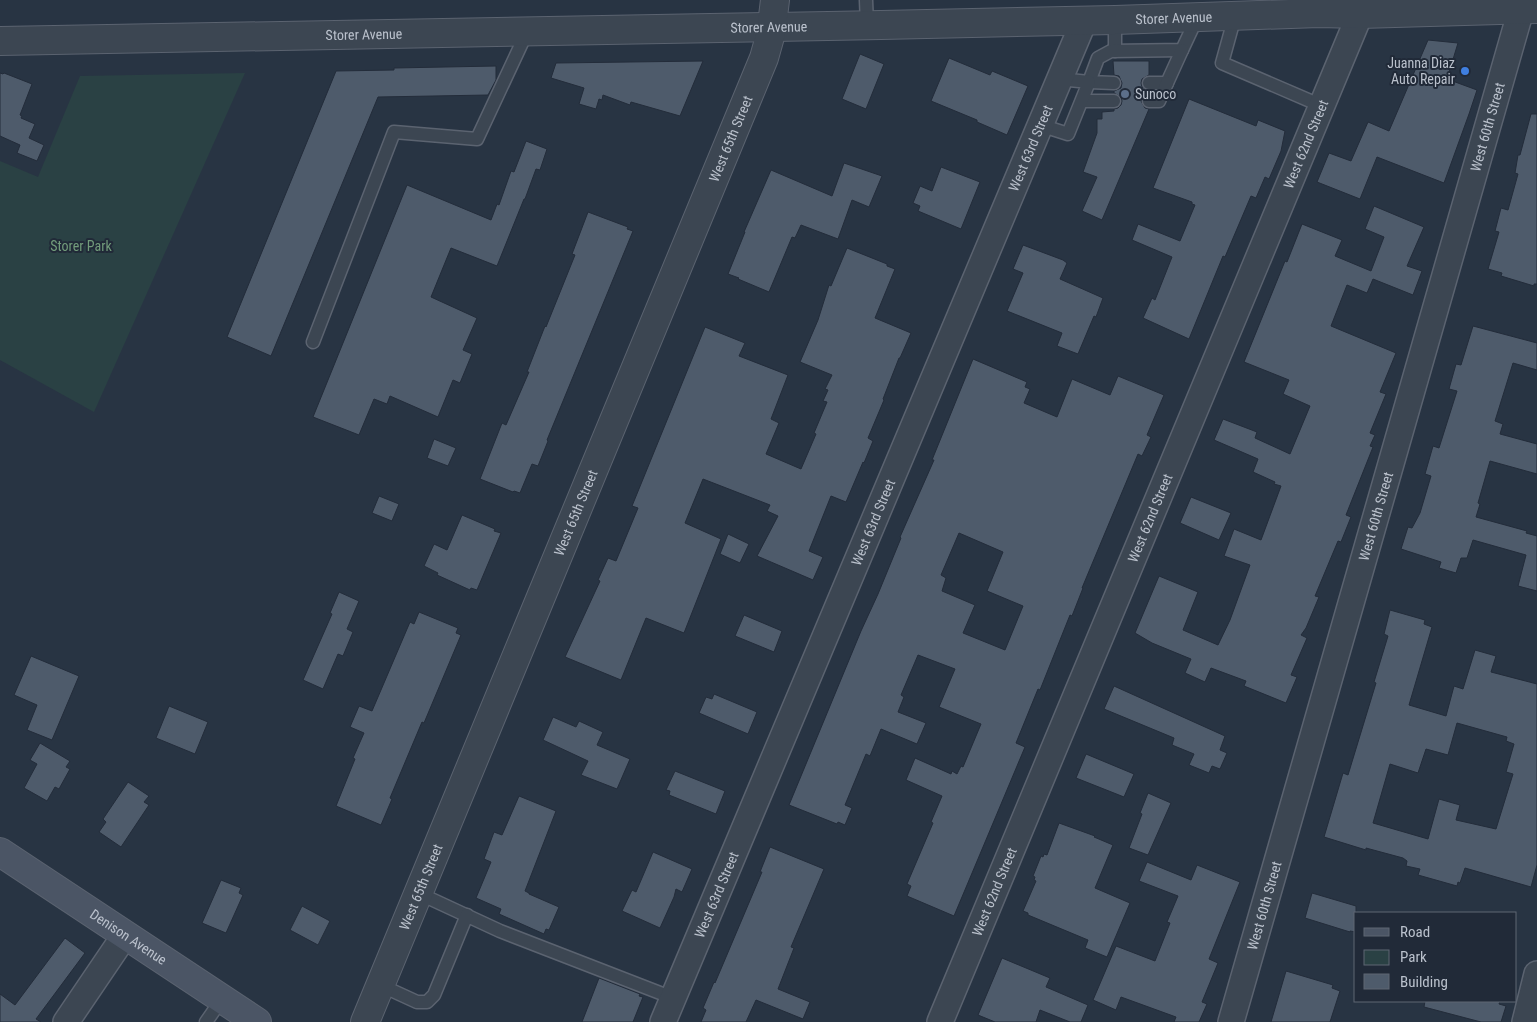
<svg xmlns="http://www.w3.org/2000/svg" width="1537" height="1022" viewBox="0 0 1537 1022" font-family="'Roboto Condensed',sans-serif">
<rect width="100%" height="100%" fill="#283443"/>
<polygon fill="#2a4144" points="245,73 94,412 0,360 0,161 38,177 80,76"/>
<g fill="#4e5b6b" stroke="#232c3a" fill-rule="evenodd">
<polygon points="1428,40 1458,43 1447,79 1477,90 1469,114 1444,183 1377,157 1360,199 1317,182 1329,153 1351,161 1368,122 1389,131"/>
<polygon points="860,54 884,64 866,109 842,99"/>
<polygon points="949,58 990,75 992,71 1028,86 1007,135 977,122 977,120 931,101"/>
<polygon points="703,61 680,116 631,102 630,105 603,95 602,100 599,99 596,109 579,104 584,88 551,78 556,63"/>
<polygon points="1113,61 1149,61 1149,75 1142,79 1141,83 1142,87 1149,91 1149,93 1142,97 1141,101 1145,108 1149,109 1102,220 1082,211 1097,177 1083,172 1097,133 1097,119 1102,119 1102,112 1114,111 1114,109 1118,108 1121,105 1122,101 1121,97 1114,93 1114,91 1121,88 1122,83 1119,76 1114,75"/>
<polygon points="496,66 496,80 488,95 378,97 271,356 227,337 336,71 394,70 394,68"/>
<polygon points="0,73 3,74 4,73 32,84 20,115 22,116 21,118 35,124 29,138 44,145 37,161 17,153 20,145 0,136"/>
<polygon points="1189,99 1256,126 1258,120 1285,131 1281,151 1269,179 1265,177 1256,198 1251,196 1225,257 1223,256 1189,339 1143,318 1152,298 1155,300 1172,257 1132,240 1138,224 1180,241 1195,205 1192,204 1192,202 1153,188"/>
<polygon points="1531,114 1537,114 1537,284 1534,284 1534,286 1501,276 1502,273 1488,269 1499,232 1495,231 1501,208 1508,210 1518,174 1515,173 1518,155 1520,155"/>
<polygon points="526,141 547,149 540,170 536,169 525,199 524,199 497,266 451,248 431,297 477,318 463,350 472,354 460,383 453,380 438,417 390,396 387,404 374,399 359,435 313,417 407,185 491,220 497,204 499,205 511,171 514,172"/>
<polygon points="844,163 882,176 869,207 852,200 838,239 801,225 795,238 792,237 769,292 738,279 739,278 728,274 745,232 744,232 771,170 832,196"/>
<polygon points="941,167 980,182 961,229 918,211 920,206 913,203 920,186 932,191"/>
<polygon points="1374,206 1424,227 1407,266 1422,271 1413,295 1373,279 1367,293 1347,285 1331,326 1396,353 1380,392 1386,394 1370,433 1375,435 1370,446 1373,447 1346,515 1351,517 1341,542 1338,541 1315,596 1319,597 1306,628 1301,635 1307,638 1291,675 1297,677 1286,703 1244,686 1246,681 1211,668 1205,682 1185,673 1191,659 1152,643 1135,633 1159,576 1198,592 1183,630 1218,645 1230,620 1250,565 1224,556 1234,529 1261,540 1281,486 1274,484 1275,482 1253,472 1258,459 1214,440 1223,419 1257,432 1255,438 1290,454 1310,406 1283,394 1289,380 1244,362 1285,261 1287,262 1302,224 1342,240 1335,256 1371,271 1384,237 1365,229"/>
<polygon points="588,212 628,227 627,229 633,231 547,440 548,441 538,466 532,464 520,493 514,491 513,492 480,479 502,423 506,425 529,372 527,372 545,326 546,327 575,255 572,254"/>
<polygon points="1023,245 1063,260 1067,263 1060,279 1103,298 1096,317 1094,316 1078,354 1057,346 1062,333 1007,311 1023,273 1013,269"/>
<polygon points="847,248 887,264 887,266 895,269 875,318 911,333 900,358 899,358 883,399 884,400 868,438 873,441 864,463 863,462 846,502 831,496 809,551 823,557 813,580 757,556 778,516 767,511 770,505 703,479 685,523 721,539 684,633 646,618 621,680 565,657 600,581 598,580 608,558 616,561 638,508 632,506 705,327 745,343 739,356 788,375 771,419 779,423 766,454 801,469 816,434 814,433 827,402 823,401 828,390 825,389 832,375 800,362 818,320 829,285 831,286"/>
<polygon points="1473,326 1537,343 1537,370 1513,363 1495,421 1503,424 1500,434 1537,444 1537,474 1490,461 1478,503 1480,504 1476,517 1527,531 1526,533 1537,536 1537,591 1518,586 1526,555 1473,540 1467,558 1461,558 1456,573 1439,568 1441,562 1401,549 1408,527 1412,528 1420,513 1431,476 1425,474 1433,446 1439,448 1457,391 1449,389 1456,364 1461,365"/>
<path d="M 973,359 L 1027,382 L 1025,387 L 1030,389 L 1024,403 L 1057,417 L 1072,379 L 1110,395 L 1118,376 L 1164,395 L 1147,435 L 1151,437 L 1142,456 L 1138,454 L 1082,588 L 1083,588 L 1072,616 L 1070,615 L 1040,690 L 1038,689 L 1016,743 L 1025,747 L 954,916 L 907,896 L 911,886 L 907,884 L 933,823 L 931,822 L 942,796 L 906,780 L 915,758 L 951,774 L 952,771 L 957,774 L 961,766 L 963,767 L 981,724 L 939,707 L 955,669 L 918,655 L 901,695 L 904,697 L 898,712 L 926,723 L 917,744 L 881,729 L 870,756 L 866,754 L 845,805 L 852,808 L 845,825 L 838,822 L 837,824 L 789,805 L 861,631 L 878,594 L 901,538 L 900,537 L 934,460 L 932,460 ZM 959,533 L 1003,552 L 987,591 L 1023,606 L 1005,650 L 963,633 L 975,605 L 942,591 L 946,578 L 941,575 Z"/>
<polygon points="434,439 456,448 448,466 427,458"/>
<polygon points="379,496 399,504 392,521 372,513"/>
<polygon points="1191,497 1231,513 1219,540 1180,523"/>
<polygon points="462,515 495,529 494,531 501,533 477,590 471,588 470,590 437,575 438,573 424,566 434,544 447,550"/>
<polygon points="728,534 749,544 740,563 720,554"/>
<polygon points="339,592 359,601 347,629 353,632 343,656 338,654 323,689 303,680 332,614 330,613"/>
<path d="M 1390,610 L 1425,620 L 1424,624 L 1432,627 L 1409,705 L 1446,716 L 1454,686 L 1463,689 L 1475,650 L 1496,656 L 1491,672 L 1537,684 L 1537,865 L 1531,887 L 1465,868 L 1460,883 L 1458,882 L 1457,886 L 1418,875 L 1420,869 L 1406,866 L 1407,861 L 1403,858 L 1366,848 L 1366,850 L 1324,837 L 1343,773 L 1348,775 L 1376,683 L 1374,682 L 1388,636 L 1384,634 ZM 1457,723 L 1507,737 L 1506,741 L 1514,744 L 1506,772 L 1513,774 L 1496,829 L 1456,820 L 1460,805 L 1439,799 L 1428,839 L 1373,823 L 1390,764 L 1418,773 L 1426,749 L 1448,755 Z"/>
<polygon points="419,612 458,628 456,633 461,635 424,723 422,722 390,798 392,799 381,825 336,806 355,759 353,758 364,733 350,727 359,706 372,711 410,622 414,624"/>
<polygon points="744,615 782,631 774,652 735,636"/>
<polygon points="31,656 79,676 52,740 27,730 37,705 14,695"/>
<polygon points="1114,686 1225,736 1220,750 1227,753 1220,769 1212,766 1209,773 1189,765 1194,754 1172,745 1174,738 1104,709"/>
<polygon points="714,694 757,712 748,734 699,713 706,697 712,699"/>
<polygon points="169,706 208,722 195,754 156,738"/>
<polygon points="553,717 576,727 579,721 603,732 597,745 630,759 617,789 581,775 588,761 543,740"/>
<polygon points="40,743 70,761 66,767 70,769 59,789 55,787 47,801 24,788 37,764 30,760"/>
<polygon points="1086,754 1134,774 1124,797 1076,778"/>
<polygon points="675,771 725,791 716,814 669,795 670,791 666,790"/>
<polygon points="128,782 149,796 144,802 149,805 121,847 99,832 106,822 103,819"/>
<polygon points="1148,793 1171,803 1148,855 1129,848 1142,814 1140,813"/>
<polygon points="519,796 556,811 525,891 529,893 529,894 559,907 549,930 546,929 544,934 499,914 501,909 476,898 491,862 484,859 494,832 502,835"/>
<polygon points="1059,823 1095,836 1094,837 1113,845 1095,888 1130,903 1107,957 1085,948 1088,940 1028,915 1028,913 1023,911 1036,881 1034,880 1035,877 1033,876 1041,856 1043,857 1044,854 1047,855"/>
<polygon points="770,847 824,869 791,947 794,948 778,989 810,1002 803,1019 756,1000 746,1022 701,1022 706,1010 703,1008 714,982 715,983 762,872 760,872"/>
<polygon points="653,852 692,869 682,892 676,889 674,897 660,928 622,911 632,890 636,892"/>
<polygon points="1147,862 1191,880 1197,865 1240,882 1209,959 1218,963 1202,1002 1207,1004 1199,1022 1174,1022 1176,1017 1121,997 1116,1010 1093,1000 1116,946 1155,961 1170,923 1167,922 1178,896 1139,881"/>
<polygon points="221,880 241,888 239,893 243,895 226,933 202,923"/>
<polygon points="1312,893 1356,906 1356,932 1350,931 1350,932 1305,918"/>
<polygon points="302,906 330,921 318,945 290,930"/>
<polygon points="65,938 85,953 36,1019 41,1022 0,1022 0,994 15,1005"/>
<polygon points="1002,958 1050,978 1046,987 1088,1005 1081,1022 1070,1022 1040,1010 1036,1022 995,1022 978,1015"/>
<polygon points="1286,971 1333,985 1332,988 1340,991 1330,1022 1271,1022"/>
<polygon points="599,978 640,994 639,996 643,997 633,1022 582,1022"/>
<polygon points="1425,1001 1500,1001 1499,1004 1506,1006 1501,1022 1481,1022 1424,1007"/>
</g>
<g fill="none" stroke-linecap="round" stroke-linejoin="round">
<defs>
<g id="service">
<polyline points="866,0 867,25"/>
<polyline points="1235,16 1222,63 1322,106"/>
<polyline points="1115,20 1115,51"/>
<polyline points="1114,83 1089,82 1098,58 1111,51 1182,50 1197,18"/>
<polyline points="1149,83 1167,83 1182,50"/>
<polyline points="1082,101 1114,101"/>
<polyline points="1149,101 1159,101 1167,83"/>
<polyline points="1040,125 1068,134 1089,82 1059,79"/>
<polyline points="313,342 394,132 477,139 527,32"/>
<polyline points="418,893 500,931 673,998"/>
<polyline points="380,985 417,1002 427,1002 434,995 467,915"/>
<polyline points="206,1022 222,999"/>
</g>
<g id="minor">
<polyline points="66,1022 125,935"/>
<path id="s1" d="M 663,1022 L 1084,21"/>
<path id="s2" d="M 940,1022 L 1360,14"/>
<path id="s3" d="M 1231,1022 L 1521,10"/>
<polyline points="1525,1022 1537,974"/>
</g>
<g id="tertiary">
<path id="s4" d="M 0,41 L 881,25 L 1115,20 L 1319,13 L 1360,14 L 1537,9"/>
<path id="s5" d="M 365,1022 L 764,58 L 771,33 L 775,0"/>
</g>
<g id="secondary">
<path id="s6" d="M 0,852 L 257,1022"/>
</g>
</defs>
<use href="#service" stroke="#5b6370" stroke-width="15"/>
<use href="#minor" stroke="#5b6370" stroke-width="28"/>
<use href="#tertiary" stroke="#5b6370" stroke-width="30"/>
<use href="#secondary" stroke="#5b6370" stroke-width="30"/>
<use href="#service" stroke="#3c4652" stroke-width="12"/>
<use href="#minor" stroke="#3c4652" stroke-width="25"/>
<use href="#tertiary" stroke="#3c4652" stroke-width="28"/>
<use href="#secondary" stroke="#4b5565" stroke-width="28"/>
</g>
<circle fill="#3f7fe0" stroke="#212a38" stroke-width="2" cx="1465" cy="71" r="5"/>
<circle fill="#5c6f8a" stroke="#212a38" stroke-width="2" cx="1125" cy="94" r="5"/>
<g text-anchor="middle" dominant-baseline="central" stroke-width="4" stroke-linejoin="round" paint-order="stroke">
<g font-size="14" fill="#bac1cc" stroke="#212a38">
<text stroke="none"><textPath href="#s4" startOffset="1174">Storer Avenue</textPath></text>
<text stroke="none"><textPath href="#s4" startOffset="769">Storer Avenue</textPath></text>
<text stroke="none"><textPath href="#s4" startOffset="364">Storer Avenue</textPath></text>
<text stroke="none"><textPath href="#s3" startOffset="931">West 60th Street</textPath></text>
<text stroke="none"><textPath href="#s5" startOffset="956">West 65th Street</textPath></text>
<text stroke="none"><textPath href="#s2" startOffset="951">West 62nd Street</textPath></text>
<text stroke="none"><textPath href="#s1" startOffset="948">West 63rd Street</textPath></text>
<text stroke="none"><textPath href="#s5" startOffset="551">West 65th Street</textPath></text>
<text stroke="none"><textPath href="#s3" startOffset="526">West 60th Street</textPath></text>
<text stroke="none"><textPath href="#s2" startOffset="546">West 62nd Street</textPath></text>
<text stroke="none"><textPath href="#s1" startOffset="542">West 63rd Street</textPath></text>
<text stroke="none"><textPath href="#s5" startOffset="146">West 65th Street</textPath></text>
<text stroke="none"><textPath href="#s2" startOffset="141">West 62nd Street</textPath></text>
<text stroke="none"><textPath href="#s1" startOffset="138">West 63rd Street</textPath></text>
<text stroke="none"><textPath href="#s3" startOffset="121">West 60th Street</textPath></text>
<text stroke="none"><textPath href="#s6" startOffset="154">Denison Avenue</textPath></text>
</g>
<g font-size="14" fill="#bac1cc" stroke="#212a38" text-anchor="end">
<text x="1455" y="63">Juanna Diaz<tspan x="1455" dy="16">Auto Repair</tspan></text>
<text x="1135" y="94" text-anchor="start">Sunoco</text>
</g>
<g font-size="14" fill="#729c7b" stroke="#212a38">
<text x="81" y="246">Storer Park</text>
</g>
</g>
<rect x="1354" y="912" width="162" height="90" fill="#212a38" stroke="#5e6673"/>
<rect x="1364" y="928" width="25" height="8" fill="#4b5565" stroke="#5e6673"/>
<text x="1400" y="937" font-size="15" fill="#bac1cc">Road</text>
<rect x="1364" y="950" width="25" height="15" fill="#2a4144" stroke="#5e6673"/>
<text x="1400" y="962" font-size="15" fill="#bac1cc">Park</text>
<rect x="1364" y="974" width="25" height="15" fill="#4e5b6b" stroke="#5e6673"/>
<text x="1400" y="987" font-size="15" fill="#bac1cc">Building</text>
</svg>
